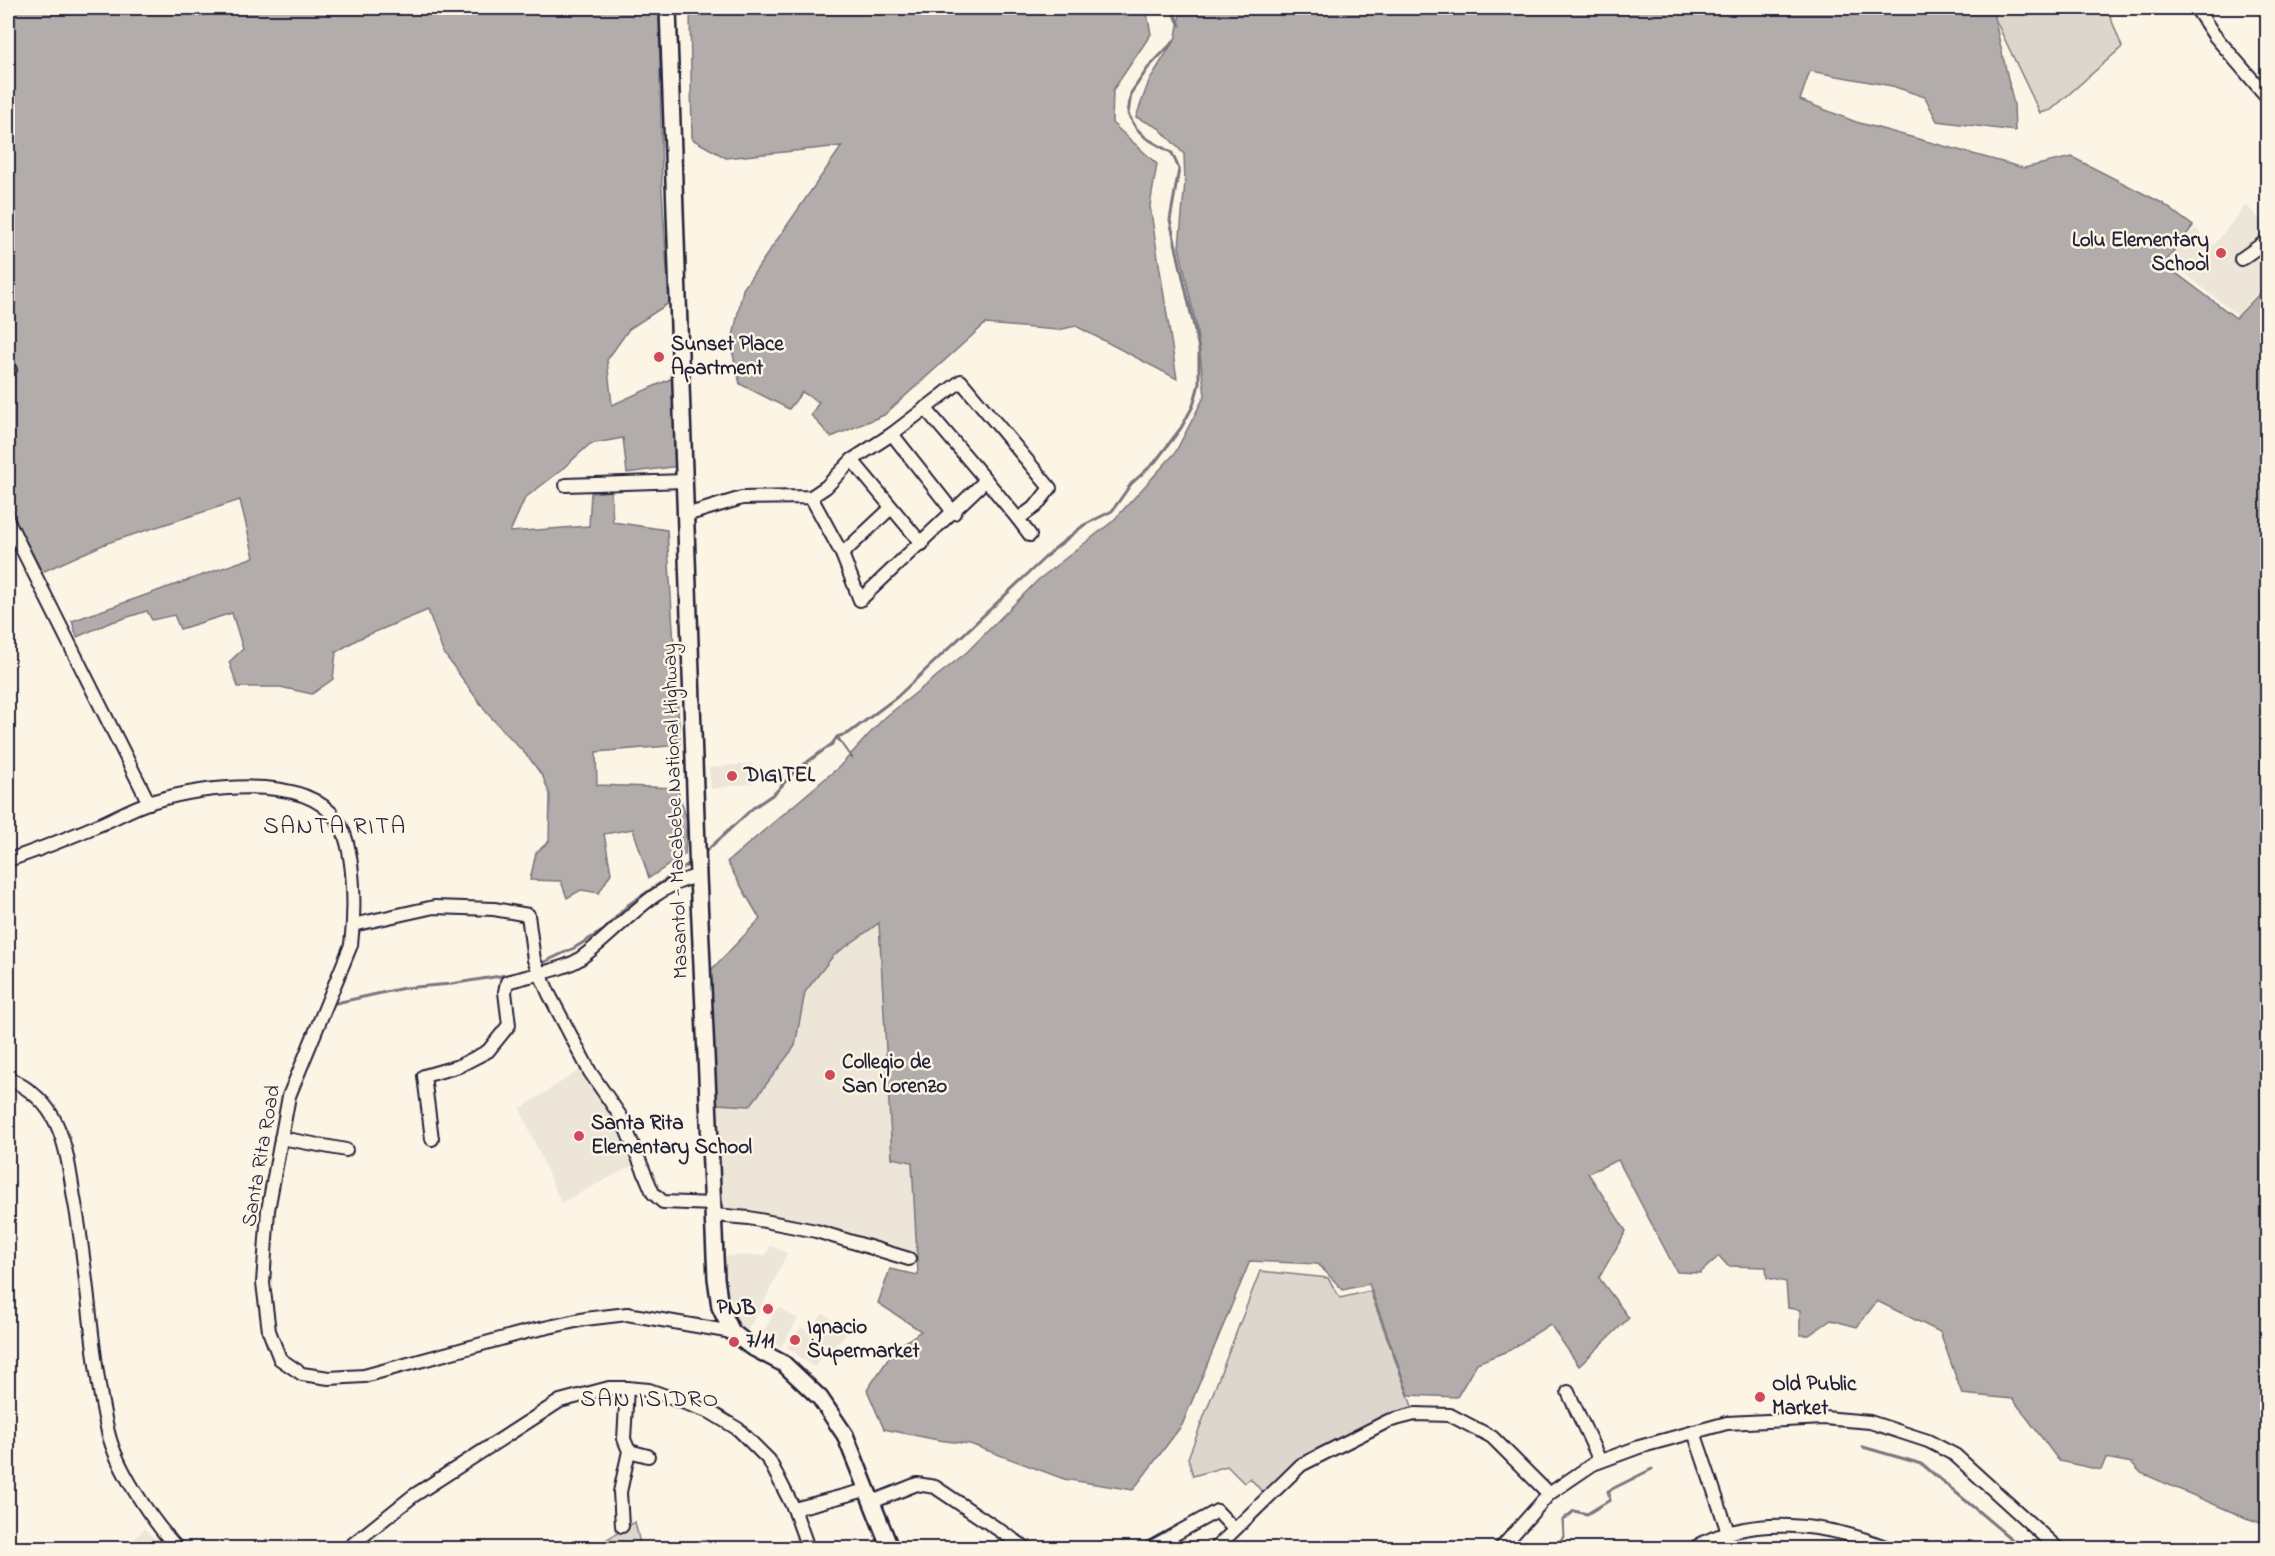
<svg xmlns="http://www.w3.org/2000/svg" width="2275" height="1556" viewBox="0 0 2275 1556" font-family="'Indie Flower',sans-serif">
<rect width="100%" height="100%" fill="#fcf5e5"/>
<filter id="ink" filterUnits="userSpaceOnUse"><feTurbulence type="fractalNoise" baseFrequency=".0167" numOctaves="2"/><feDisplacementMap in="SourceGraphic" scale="12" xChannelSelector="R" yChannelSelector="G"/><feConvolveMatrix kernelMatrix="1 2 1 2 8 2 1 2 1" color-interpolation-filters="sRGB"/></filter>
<g filter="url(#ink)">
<g fill="#ece5d8">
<polygon points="2246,205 2267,227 2267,284 2237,315 2169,261 2195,228 2214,245"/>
<polygon points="752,763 754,783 711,789 709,768"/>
<polygon points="879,922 892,1158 912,1161 917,1260 806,1223 722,1211 714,1148 716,1104 750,1106 795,1046 805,993 833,956"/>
<polygon points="584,1067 617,1113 637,1163 561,1203 520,1109"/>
<polygon points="770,1246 787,1253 766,1298 746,1333 729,1314 719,1256 766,1255"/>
<polygon points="778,1307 798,1319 781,1347 761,1335"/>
<polygon points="823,1313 848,1332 814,1367 787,1347 802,1327 809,1332"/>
<polygon points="145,1529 154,1539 161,1534 173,1548 125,1548"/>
</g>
<g fill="#dcd6cc" stroke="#7f7c84" stroke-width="1.5">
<polygon points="1992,8 2107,8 2122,47 2051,110 2040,113 1996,21"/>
<polygon points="1260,1271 1328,1278 1340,1298 1370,1291 1413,1409 1370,1424 1265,1495 1250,1478 1244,1483 1227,1466 1193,1476 1188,1458"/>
<polygon points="635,1522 641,1548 593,1548"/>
</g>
<g fill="#b2adab" stroke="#78757e" stroke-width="1.5">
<polygon points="8,8 659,8 662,190 669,303 629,329 607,360 612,405 675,377 679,466 627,473 623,438 590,444 559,472 525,498 510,532 589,526 591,493 611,491 613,522 667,530 680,745 596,752 597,785 677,788 687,820 685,854 649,878 633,829 604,834 611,873 599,893 581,890 567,898 561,881 530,880 536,853 549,841 550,795 543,777 530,759 487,713 443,652 428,610 358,639 336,652 333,679 312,694 280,687 238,687 229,662 243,649 232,613 180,629 174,615 152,620 147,611 109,623 77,637 72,621 254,557 240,500 107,543 42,572 8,506"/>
<polygon points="690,8 1146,8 1151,34 1113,90 1112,123 1157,164 1150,206 1177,379 1076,326 1058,330 985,324 884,415 831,437 811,415 819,402 802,392 789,409 740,384 731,346 743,289 842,146 726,158 692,139"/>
<polygon points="1181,8 1992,8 2014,105 2015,131 1937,121 1925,97 1892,86 1810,71 1800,100 1856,122 2024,168 2072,157 2162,203 2193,226 2164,264 2236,318 2267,286 2267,1525 2246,1518 2141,1473 2132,1463 2106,1458 2101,1470 2059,1461 2013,1399 1962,1394 1940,1332 1877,1301 1857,1327 1831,1320 1809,1335 1800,1335 1800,1310 1788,1308 1786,1282 1767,1278 1766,1267 1728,1266 1719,1256 1700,1273 1677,1272 1618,1160 1588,1173 1626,1231 1599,1278 1629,1318 1579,1366 1550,1324 1510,1350 1477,1363 1457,1397 1409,1395 1369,1284 1343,1290 1318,1264 1250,1261 1182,1425 1133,1490 1064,1479 970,1444 938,1440 884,1429 867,1390 895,1349 921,1331 878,1303 890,1269 918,1275 912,1162 892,1158 879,923 833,956 805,992 795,1046 750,1106 716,1104 711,970 760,919 727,862 840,766 883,719 967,652 1038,580 1113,521 1175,453 1205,395 1196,325 1179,247 1185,182 1184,154 1159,128 1136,117 1149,81 1176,37"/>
</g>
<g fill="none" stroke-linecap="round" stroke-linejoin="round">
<g stroke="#78757e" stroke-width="3">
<polyline points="1171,8 1180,25"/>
<polyline points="837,737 852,758"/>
<polyline points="703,854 753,808 775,793 795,771 832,744 837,737 849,733 897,697 1053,550 1084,525 1112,511 1131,484 1155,462 1181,428 1193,406 1199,384 1199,349 1170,220 1179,169 1172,153 1146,138 1136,128 1128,114 1131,93 1148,68 1174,41"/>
<polyline points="540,964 574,948 604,930 628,905 693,861"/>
<polyline points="336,1003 404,988 451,984 518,973"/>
<polyline points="1863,1447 1922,1464 2022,1548"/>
<polyline points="1553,1548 1564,1537 1563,1520 1574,1511 1587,1514 1610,1500 1608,1491 1652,1469"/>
</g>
<defs>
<g id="minor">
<polyline points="2196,8 2214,35 2268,98"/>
<polyline points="2241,259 2268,240"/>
<polyline points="8,371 10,370"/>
<polyline points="925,408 986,480"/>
<polyline points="892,434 954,513"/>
<polyline points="852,460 922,544"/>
<polyline points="566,485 684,481"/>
<polyline points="686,515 742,498 811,497 826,487 852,460 892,434 961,381 1050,488 1036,506 1018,519 986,480 860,600 842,554 811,497"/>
<polyline points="1018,519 1030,535"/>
<polyline points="8,521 149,803"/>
<polyline points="842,554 891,508"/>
<path d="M 8,860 C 40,850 70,837 101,824 C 117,817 134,807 151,802 C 199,788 303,771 337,820 C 356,846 355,913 351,945 L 289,1096 L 268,1210 L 263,1283 L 269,1331 L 280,1359 L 302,1374 L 329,1378 L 364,1376 L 526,1332 L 585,1319 L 627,1314 L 732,1332"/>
<polyline points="353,925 434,907 494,909 528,915 534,960 549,994 590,1072 621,1117 653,1193 663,1202 713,1204"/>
<path d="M 8,1078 C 29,1088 46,1101 56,1123 C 67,1146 70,1173 74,1198 C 89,1275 90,1355 108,1432 C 117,1470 151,1519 177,1548"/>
<polyline points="281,1138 346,1150"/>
<path d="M 432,1139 L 424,1076 L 459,1066 L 488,1051 L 509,1025 L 505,992 L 507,982 C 527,976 562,970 578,960 C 618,933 649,886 698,876"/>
<polyline points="714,1215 749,1218 816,1231 909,1259"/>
<polyline points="1568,1392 1600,1461"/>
<polyline points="1694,1432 1728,1532"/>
<polyline points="629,1451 648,1456"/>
<polyline points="872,1502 917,1484 935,1487 1026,1548"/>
<polyline points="794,1509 866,1490"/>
<polyline points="622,1526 620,1492 629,1451 624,1439 627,1388"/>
<polyline points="348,1548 413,1496 560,1401 609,1388 627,1388 649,1390 710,1412 738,1429 769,1460 794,1509 808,1548"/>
<polyline points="1150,1548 1217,1511 1234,1529"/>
<polyline points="1216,1548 1301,1465 1388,1421 1415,1414 1450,1415 1492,1437 1549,1494"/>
<polyline points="1501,1548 1549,1494 1593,1464 1639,1447 1727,1423 1824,1418 1870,1422 1928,1441 1955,1455 2057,1548"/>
<path d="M 1694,1548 C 1751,1513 1829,1524 1888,1548"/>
</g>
<polyline id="major" points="668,8 698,876 716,1278 720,1307 732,1332 750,1346 784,1364 820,1398 845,1435 890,1548"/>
</defs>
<use href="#minor" stroke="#22223b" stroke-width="16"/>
<use href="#major" stroke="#22223b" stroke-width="20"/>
<use href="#minor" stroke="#fcf5e5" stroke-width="12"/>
<use href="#major" stroke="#fcf5e5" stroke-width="15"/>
</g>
</g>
<g fill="#d1495b" stroke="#fcf5e5" stroke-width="2">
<circle cx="2221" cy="253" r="6"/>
<circle cx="659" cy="357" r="6"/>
<circle cx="732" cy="776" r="6"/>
<circle cx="830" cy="1075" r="6"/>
<circle cx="579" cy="1136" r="6"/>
<circle cx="768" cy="1309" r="6"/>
<circle cx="795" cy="1340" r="6"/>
<circle cx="734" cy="1342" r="6"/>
<circle cx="1760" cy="1397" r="6"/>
</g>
<g text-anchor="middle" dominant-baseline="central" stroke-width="5" stroke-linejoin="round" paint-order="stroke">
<g font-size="21" font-weight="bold" fill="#22223b" stroke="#fcf5e5" text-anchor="start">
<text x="2209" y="241" text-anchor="end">Lolu Elementary<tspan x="2209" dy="24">School</tspan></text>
<text x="671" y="345">Sunset Place<tspan x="671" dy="24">Apartment</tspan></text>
<text x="744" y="776">DIGITEL</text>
<text x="842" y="1063">Collegio de<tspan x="842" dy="24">San Lorenzo</tspan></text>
<text x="591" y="1124">Santa Rita<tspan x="591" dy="24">Elementary School</tspan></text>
<text x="756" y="1309" text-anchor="end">PNB</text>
<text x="807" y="1328">Ignacio<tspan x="807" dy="24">Supermarket</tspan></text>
<text x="746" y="1342">7/11</text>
<text x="1772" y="1385">Old Public<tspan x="1772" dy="24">Market</tspan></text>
</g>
<g font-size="21" fill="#22223b" stroke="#fcf5e5">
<text transform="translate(676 811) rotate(-92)">Masantol - Macabebe National Highway</text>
<text transform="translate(262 1156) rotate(-80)">Santa Rita Road</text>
</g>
<g font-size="24" letter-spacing="1.5" fill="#22223b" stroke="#fcf5e5">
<text x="335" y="827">SANTA RITA</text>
<text x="650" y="1400">SAN ISIDRO</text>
</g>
</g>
<rect width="2275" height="1556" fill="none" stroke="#fcf5e5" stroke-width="30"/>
<rect x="15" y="15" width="2245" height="1526" fill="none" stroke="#22223b" stroke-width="2" filter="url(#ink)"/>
</svg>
